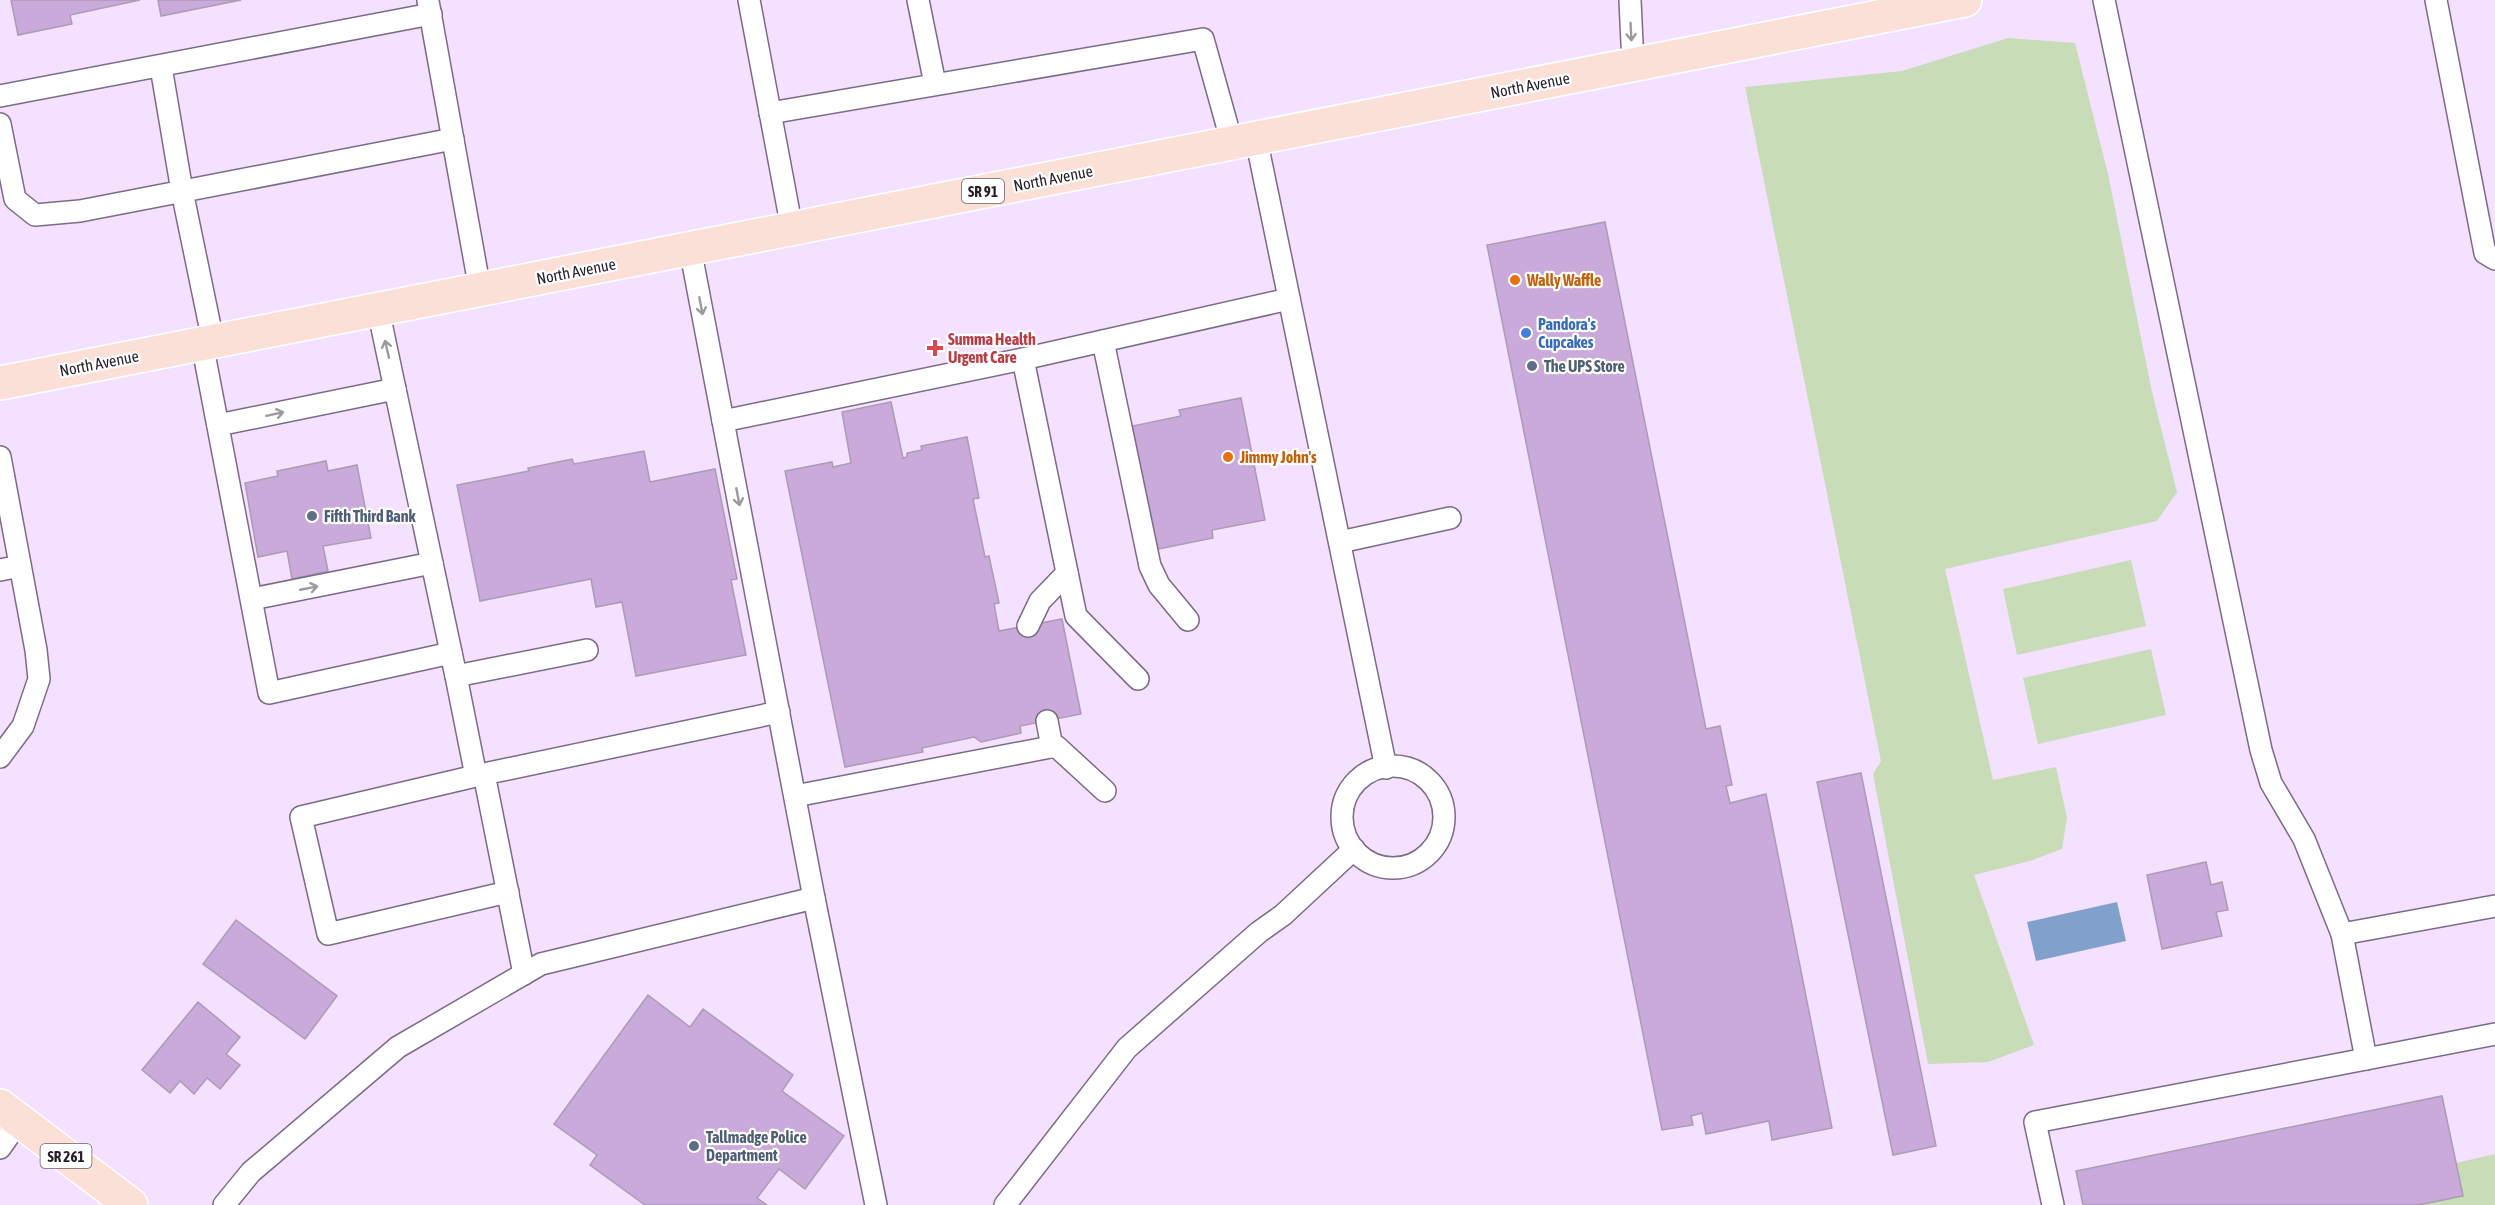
<svg xmlns="http://www.w3.org/2000/svg" width="2495" height="1205" viewBox="0 0 2495 1205" font-family="'Asap Condensed',sans-serif">
<rect width="100%" height="100%" fill="#f4e1ff"/>
<g fill="#c8dcb7">
<polygon points="2008,38 2075,43 2108,174 2152,392 2177,492 2157,521 1945,569 1993,780 2056,767 2067,818 2062,849 2030,861 1974,875 2034,1045 1988,1062 1928,1064 1873,774 1881,761 1745,87 1902,71"/>
<polygon points="2131,560 2146,626 2017,655 2003,589"/>
<polygon points="2151,649 2166,715 2038,744 2023,678"/>
<polygon points="2495,1154 2495,1205 2418,1205 2463,1196 2456,1163"/>
</g>
<polygon fill="#7fa1cc" points="2117,902 2126,941 2036,961 2027,922"/>
<g fill="#c9aada" stroke="#ac9ab6" stroke-width="1.5">
<polygon points="11,0 140,0 70,15 72,24 18,35"/>
<polygon points="158,0 241,0 161,16"/>
<polygon points="1605,222 1706,729 1720,726 1732,785 1726,786 1730,803 1766,794 1832,1128 1772,1140 1769,1121 1706,1134 1702,1113 1691,1116 1693,1125 1662,1130 1487,245"/>
<polygon points="1241,398 1265,520 1212,530 1213,538 1153,550 1128,427 1181,416 1179,410"/>
<polygon points="891,402 903,458 907,457 907,453 922,450 921,446 967,437 979,498 973,499 985,557 989,556 999,603 994,604 999,631 1062,619 1081,714 1020,726 1021,733 981,742 974,737 922,748 923,752 845,767 785,471 832,462 833,467 851,463 842,412"/>
<polygon points="644,451 650,482 715,469 737,579 731,580 746,655 636,676 622,602 596,607 591,579 480,601 457,485 529,471 528,468 572,459 574,464"/>
<polygon points="326,461 328,471 357,465 371,538 323,546 328,571 292,579 287,551 258,557 245,483 278,476 277,471"/>
<polygon points="1861,773 1936,1146 1893,1155 1817,782"/>
<polygon points="2206,862 2211,885 2222,882 2228,910 2216,912 2222,936 2162,949 2147,875"/>
<polygon points="236,920 337,996 305,1039 203,964"/>
<polygon points="648,995 690,1027 703,1009 793,1075 782,1091 844,1136 805,1189 779,1169 757,1198 767,1205 645,1205 590,1165 597,1155 554,1124"/>
<polygon points="198,1002 240,1037 226,1054 240,1065 220,1089 207,1078 194,1094 180,1081 170,1093 142,1070"/>
<polygon points="2442,1096 2463,1196 2418,1205 2083,1205 2076,1171"/>
</g>
<g fill="none" stroke-linecap="round" stroke-linejoin="round">
<defs>
<g id="lane">
<polyline points="749,0 792,229"/>
<polyline points="918,0 935,84"/>
<polyline points="1630,0 1633,65"/>
<polyline points="2104,0 2261,750 2271,783 2304,839 2342,934 2366,1059 2495,1034"/>
<polyline points="2436,0 2485,253 2495,259"/>
<polyline points="428,1 480,290"/>
<polyline points="161,67 182,191 213,341"/>
<polyline points="0,96 431,14"/>
<polyline points="770,113 1203,39 1232,143"/>
<polyline points="0,124 15,199 35,215 80,211 453,139"/>
<polyline points="1256,138 1386,768"/>
<polyline points="690,248 814,898"/>
<polyline points="378,309 456,676 587,650"/>
<polyline points="1103,341 1150,566 1159,585 1188,620"/>
<polyline points="202,343 269,693 451,653"/>
<polyline points="1023,359 1076,616 1138,679"/>
<polyline points="723,421 1023,359 1289,299"/>
<polyline points="218,425 395,389"/>
<polyline points="0,457 36,650 39,679 23,726 0,757"/>
<polyline points="1340,542 1450,518"/>
<polyline points="0,570 20,566"/>
<polyline points="252,599 432,563"/>
<polyline points="1028,626 1040,601 1067,573"/>
<polyline points="456,676 476,776"/>
<polyline points="1047,721 1052,747"/>
<circle cx="1393" cy="817" r="51"/>
<polyline points="484,774 301,817 328,934 508,892"/>
<polyline points="795,796 1056,746 1105,791"/>
<polyline points="2342,934 2495,906"/>
<polyline points="524,974 484,774 779,712"/>
<polyline points="0,1148 19,1121"/>
<polyline points="224,1205 251,1172 398,1047 541,964 814,898 876,1205"/>
<polyline points="1005,1205 1127,1048 1259,932 1283,915 1354,849"/>
<polyline points="2053,1205 2035,1122 2366,1059"/>
</g>
<g id="primary">
<polyline points="0,383 1965,0"/>
<polyline points="0,1106 131,1205"/>
</g>
</defs>
<use href="#lane" stroke="#7c6b86" stroke-width="24"/>
<use href="#primary" stroke="#fff" stroke-width="36"/>
<use href="#lane" stroke="#fff" stroke-width="21"/>
<use href="#primary" stroke="#fae0d6" stroke-width="33"/>
</g>
<defs><path id="oneway-shaft" d="M-6 0H5M1.5-3L5.5 0L1.5 3" fill="none" stroke-width="1.6" stroke-linecap="round" stroke-linejoin="round" transform="scale(1.5)"/></defs>
<g stroke="#9d9a9f">
<use href="#oneway-shaft" transform="translate(1631 32) rotate(87)"/>
<use href="#oneway-shaft" transform="translate(701 306) rotate(79)"/>
<use href="#oneway-shaft" transform="translate(387 349) rotate(-103)"/>
<use href="#oneway-shaft" transform="translate(275 414) rotate(-12)"/>
<use href="#oneway-shaft" transform="translate(738 497) rotate(79)"/>
<use href="#oneway-shaft" transform="translate(309 588) rotate(-11)"/>
</g>
<g fill="#e8710a" stroke="#fff" stroke-width="2">
<circle cx="1515" cy="280" r="6"/>
<circle cx="1228" cy="457" r="6"/>
</g>
<circle fill="#3f7fe0" stroke="#fff" stroke-width="2" cx="1526" cy="333" r="6"/>
<path fill="#e0444e" stroke="#fff" stroke-width="2" d="M932 339h6v6h6v6h-6v6h-6v-6h-6v-6h6z"/>
<g fill="#5c6f8a" stroke="#fff" stroke-width="2">
<circle cx="1532" cy="366" r="6"/>
<circle cx="312" cy="516" r="6"/>
<circle cx="694" cy="1146" r="6"/>
</g>
<g text-anchor="middle" dominant-baseline="central" stroke-width="4.5" stroke-linejoin="round" paint-order="stroke">
<g fill="#fff" stroke="#67626a" stroke-width="1.5">
<rect x="962" y="179" width="42" height="24" rx="4.5"/>
<rect x="40.5" y="1144" width="51" height="24" rx="4.5"/>
</g>
<g font-size="15" font-weight="bold" fill="#261f2a">
<text x="983" y="191">SR 91</text>
<text x="66" y="1156">SR 261</text>
</g>
<g font-size="16" fill="#261f2a" stroke="#fff">
<text transform="translate(1530 85) rotate(-11)">North Avenue</text>
<text transform="translate(1053 178) rotate(-11)">North Avenue</text>
<text transform="translate(576 271) rotate(-11)">North Avenue</text>
<text transform="translate(99 363) rotate(-11)">North Avenue</text>
</g>
<g font-size="16" font-weight="bold" fill="#c56008" stroke="#fff" text-anchor="start">
<text x="1527" y="280">Wally Waffle</text>
<text x="1240" y="457">Jimmy John's</text>
</g>
<g font-size="16" font-weight="bold" fill="#366cbe" stroke="#fff" text-anchor="start">
<text x="1538" y="324">Pandora's<tspan x="1538" dy="18">Cupcakes</tspan></text>
</g>
<g font-size="16" font-weight="bold" fill="#be3a42" stroke="#fff" text-anchor="start">
<text x="948" y="339">Summa Health<tspan x="948" dy="18">Urgent Care</tspan></text>
</g>
<g font-size="16" font-weight="bold" fill="#4e5e75" stroke="#fff" text-anchor="start">
<text x="1544" y="366">The UPS Store</text>
<text x="324" y="516">Fifth Third Bank</text>
<text x="706" y="1137">Tallmadge Police<tspan x="706" dy="18">Department</tspan></text>
</g>
</g>
</svg>
